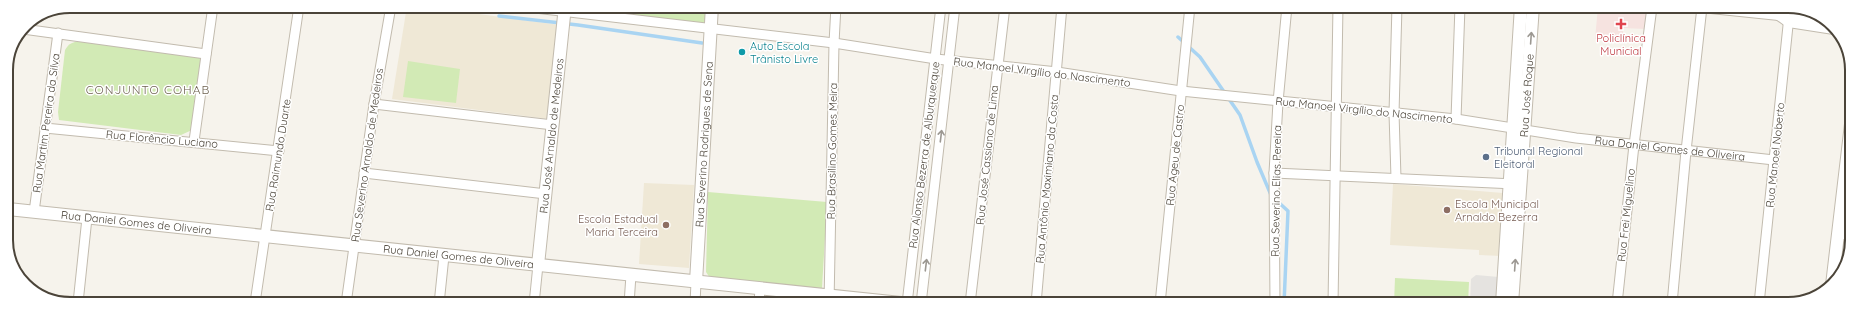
<svg xmlns="http://www.w3.org/2000/svg" width="1858" height="310" viewBox="0 0 1858 310" font-family="Quicksand,sans-serif">
<rect width="100%" height="100%" fill="#f6f3ec"/>
<g fill="#efe8d6">
<polygon points="407,6 420,6 560,25 549,119 392,99"/>
<polygon points="644,183 694,185 689,268 639,264"/>
<polygon points="1393,184 1503,193 1501,256 1479,255 1479,250 1390,245"/>
</g>
<polygon fill="#f6e3e0" points="1598,7 1647,7 1645,29 1623,28 1623,42 1595,39"/>
<g fill="#d2eab5">
<polygon points="577,6 707,6 706,21 704,26 582,12"/>
<path d="M 81,41 L 199,56 L 203,60 L 192,130 L 181,135 L 59,120 L 58,112 L 65,50 C 69,43 73,42 81,41 Z"/>
<polygon points="408,61 460,69 456,103 403,97"/>
<polygon points="708,192 827,202 822,288 710,278 706,272"/>
<polygon points="1395,278 1469,282 1468,304 1394,304"/>
</g>
<polygon fill="#e5e3e0" points="1476,275 1499,277 1499,304 1470,304 1471,279"/>
<g fill="none" stroke-linecap="round" stroke-linejoin="round">
<g stroke="#a9d4f2" stroke-width="3.5">
<polyline points="499,16 578,25 702,43"/>
<polyline points="1178,37 1200,57 1240,115 1257,162 1271,195"/>
<polyline points="1276,200 1288,211 1284,304"/>
</g>
<defs>
<g id="minor">
<path id="s1" d="M 518,6 L 834,43 L 936,59 L 1057,72 L 1181,91 L 1456,119 L 1576,138 L 1774,160"/>
<polyline points="23,29 206,54"/>
<polyline points="374,104 553,125"/>
<polyline points="1456,119 1460,6"/>
<polyline points="45,128 279,151"/>
<polyline points="194,141 213,6"/>
<polyline points="364,173 546,194"/>
<polyline points="1274,173 1515,184"/>
<polyline points="1396,178 1394,113 1397,6"/>
<polyline points="34,212 58,33"/>
<polyline points="1838,234 1851,235"/>
<polyline points="53,300 93,303"/>
<polyline points="78,303 87,218"/>
<polyline points="255,303 299,6"/>
<polyline points="346,304 374,104 391,6"/>
<polyline points="439,304 444,256"/>
<polyline points="534,304 538,265"/>
<polyline points="629,304 631,275"/>
<polyline points="695,304 696,282"/>
<polyline points="759,304 760,288"/>
<polyline points="829,304 834,43 836,6"/>
<polyline points="907,304 941,6"/>
<polyline points="921,304 955,6"/>
<polyline points="970,304 1005,6"/>
<polyline points="1036,304 1062,6"/>
<polyline points="1160,304 1190,6"/>
<polyline points="1275,304 1274,173 1278,102 1287,6"/>
<polyline points="1333,304 1338,6"/>
<polyline points="1617,304 1634,145 1652,7"/>
<polyline points="1672,304 1686,151 1702,7"/>
<polyline points="1759,304 1789,16"/>
</g>
<g id="tertiary">
<polyline points="1711,7 1779,14 1790,10 1809,12"/>
<polyline points="1779,14 1789,21 1834,28"/>
<path id="s2" d="M 8,209 L 910,304"/>
<polyline points="1850,251 1851,242"/>
<path id="s3" d="M 538,265 L 565,6"/>
<path id="s4" d="M 696,282 L 712,6"/>
<polyline points="1832,285 1851,124"/>
<polyline points="1502,304 1521,6"/>
<path id="s5" d="M 1512,304 L 1533,6"/>
</g>
</defs>
<use href="#minor" stroke="#c2bbae" stroke-width="11"/>
<use href="#tertiary" stroke="#c2bbae" stroke-width="14"/>
<use href="#minor" stroke="#fff" stroke-width="9"/>
<use href="#tertiary" stroke="#fff" stroke-width="12"/>
</g>
<defs><path id="oneway-shaft" d="M-6 0H5M1.5-3L5.5 0L1.5 3" fill="none" stroke-width="1.6" stroke-linecap="round" stroke-linejoin="round"/></defs>
<g stroke="#9c9892">
<use href="#oneway-shaft" transform="translate(1531 38) rotate(-86)"/>
<use href="#oneway-shaft" transform="translate(941 136) rotate(-83)"/>
<use href="#oneway-shaft" transform="translate(926 265) rotate(-83)"/>
<use href="#oneway-shaft" transform="translate(1515 265) rotate(-86)"/>
</g>
<path fill="#e0444e" stroke="#fff" stroke-width="1.5" d="M1619 18h4v4h4v4h-4v4h-4v-4h-4v-4h4z"/>
<circle fill="#0f9aa8" stroke="#fff" stroke-width="1.5" cx="742" cy="52" r="4"/>
<circle fill="#5c6f8a" stroke="#fff" stroke-width="1.5" cx="1486" cy="157" r="4"/>
<g fill="#8d6e63" stroke="#fff" stroke-width="1.5">
<circle cx="1447" cy="210" r="4"/>
<circle cx="666" cy="225" r="4"/>
</g>
<g text-anchor="middle" dominant-baseline="central" stroke-width="3" stroke-linejoin="round" paint-order="stroke">
<g font-size="11" fill="#be3a42" stroke="#fff">
<text x="1621" y="38">Policlínica<tspan x="1621" dy="13">Municial</tspan></text>
</g>
<g font-size="11" fill="#0d838f" stroke="#fff" text-anchor="start">
<text x="750" y="46">Auto Escola<tspan x="750" dy="13">Trânisto Livre</tspan></text>
</g>
<g font-size="11" fill="#4b4439" stroke="#fff">
<text transform="translate(1042 72) rotate(7)">Rua Manoel Virgílio do Nascimento</text>
<text stroke="none"><textPath href="#s5" startOffset="209">Rua José Roque</textPath></text>
<text transform="translate(1364 110) rotate(6)">Rua Manoel Virgílio do Nascimento</text>
<text transform="translate(46 123) rotate(-82)">Rua Martim Pereira da Silva</text>
<text stroke="none"><textPath href="#s3" startOffset="130">Rua José Arnaldo de Medeiros</textPath></text>
<text transform="translate(162 139) rotate(5)">Rua Florêncio Luciano</text>
<text stroke="none"><textPath href="#s4" startOffset="138">Rua Severino Rodrigues de Sena</textPath></text>
<text stroke="none"><textPath href="#s1" startOffset="1161">Rua Daniel Gomes de Oliveira</textPath></text>
<text transform="translate(832 151) rotate(-89)">Rua Brasilino Gomes Meira</text>
<text transform="translate(278 155) rotate(-81)">Rua Raimundo Duarte</text>
<text transform="translate(367 155) rotate(-82)">Rua Severino Arnaldo de Medeiros</text>
<text transform="translate(924 155) rotate(-83)">Rua Alonso Bezerra de Alburquerque</text>
<text transform="translate(987 155) rotate(-84)">Rua José Cassiano de Lima</text>
<text transform="translate(1175 155) rotate(-84)">Rua Ageu de Castro</text>
<text transform="translate(1775 155) rotate(-84)">Rua Manoel Noberto</text>
<text transform="translate(1047 179) rotate(-85)">Rua Antônio Maximiano da Costa</text>
<text transform="translate(1276 191) rotate(-89)">Rua Severino Elias Pereira</text>
<text transform="translate(1626 215) rotate(-84)">Rua Frei Miguelino</text>
<text stroke="none"><textPath href="#s2" startOffset="129">Rua Daniel Gomes de Oliveira</textPath></text>
<text stroke="none"><textPath href="#s2" startOffset="453">Rua Daniel Gomes de Oliveira</textPath></text>
</g>
<g font-size="11" fill="#4e5e75" stroke="#fff" text-anchor="start">
<text x="1494" y="151">Tribunal Regional<tspan x="1494" dy="13">Eleitoral</tspan></text>
</g>
<g font-size="11" fill="#785e54" stroke="#fff" text-anchor="start">
<text x="1455" y="204">Escola Municipal<tspan x="1455" dy="13">Arnaldo Bezerra</tspan></text>
<text x="658" y="219" text-anchor="end">Escola Estadual<tspan x="658" dy="13">Maria Terceira</tspan></text>
</g>
<g font-size="12" letter-spacing="1" fill="#6e6250" stroke="#fff">
<text x="148" y="89">CONJUNTO COHAB</text>
</g>
</g>
<path d="M0 0H1858V310H0ZM70 13H1788A57 57 0 0 1 1845 70V240A57 57 0 0 1 1788 297H70A57 57 0 0 1 13 240V70A57 57 0 0 1 70 13Z" fill="#fff" fill-rule="evenodd"/>
<path fill="none" stroke="#4b4439" stroke-width="2" d="M70 13H1788A57 57 0 0 1 1845 70V240A57 57 0 0 1 1788 297H70A57 57 0 0 1 13 240V70A57 57 0 0 1 70 13Z"/>
</svg>
